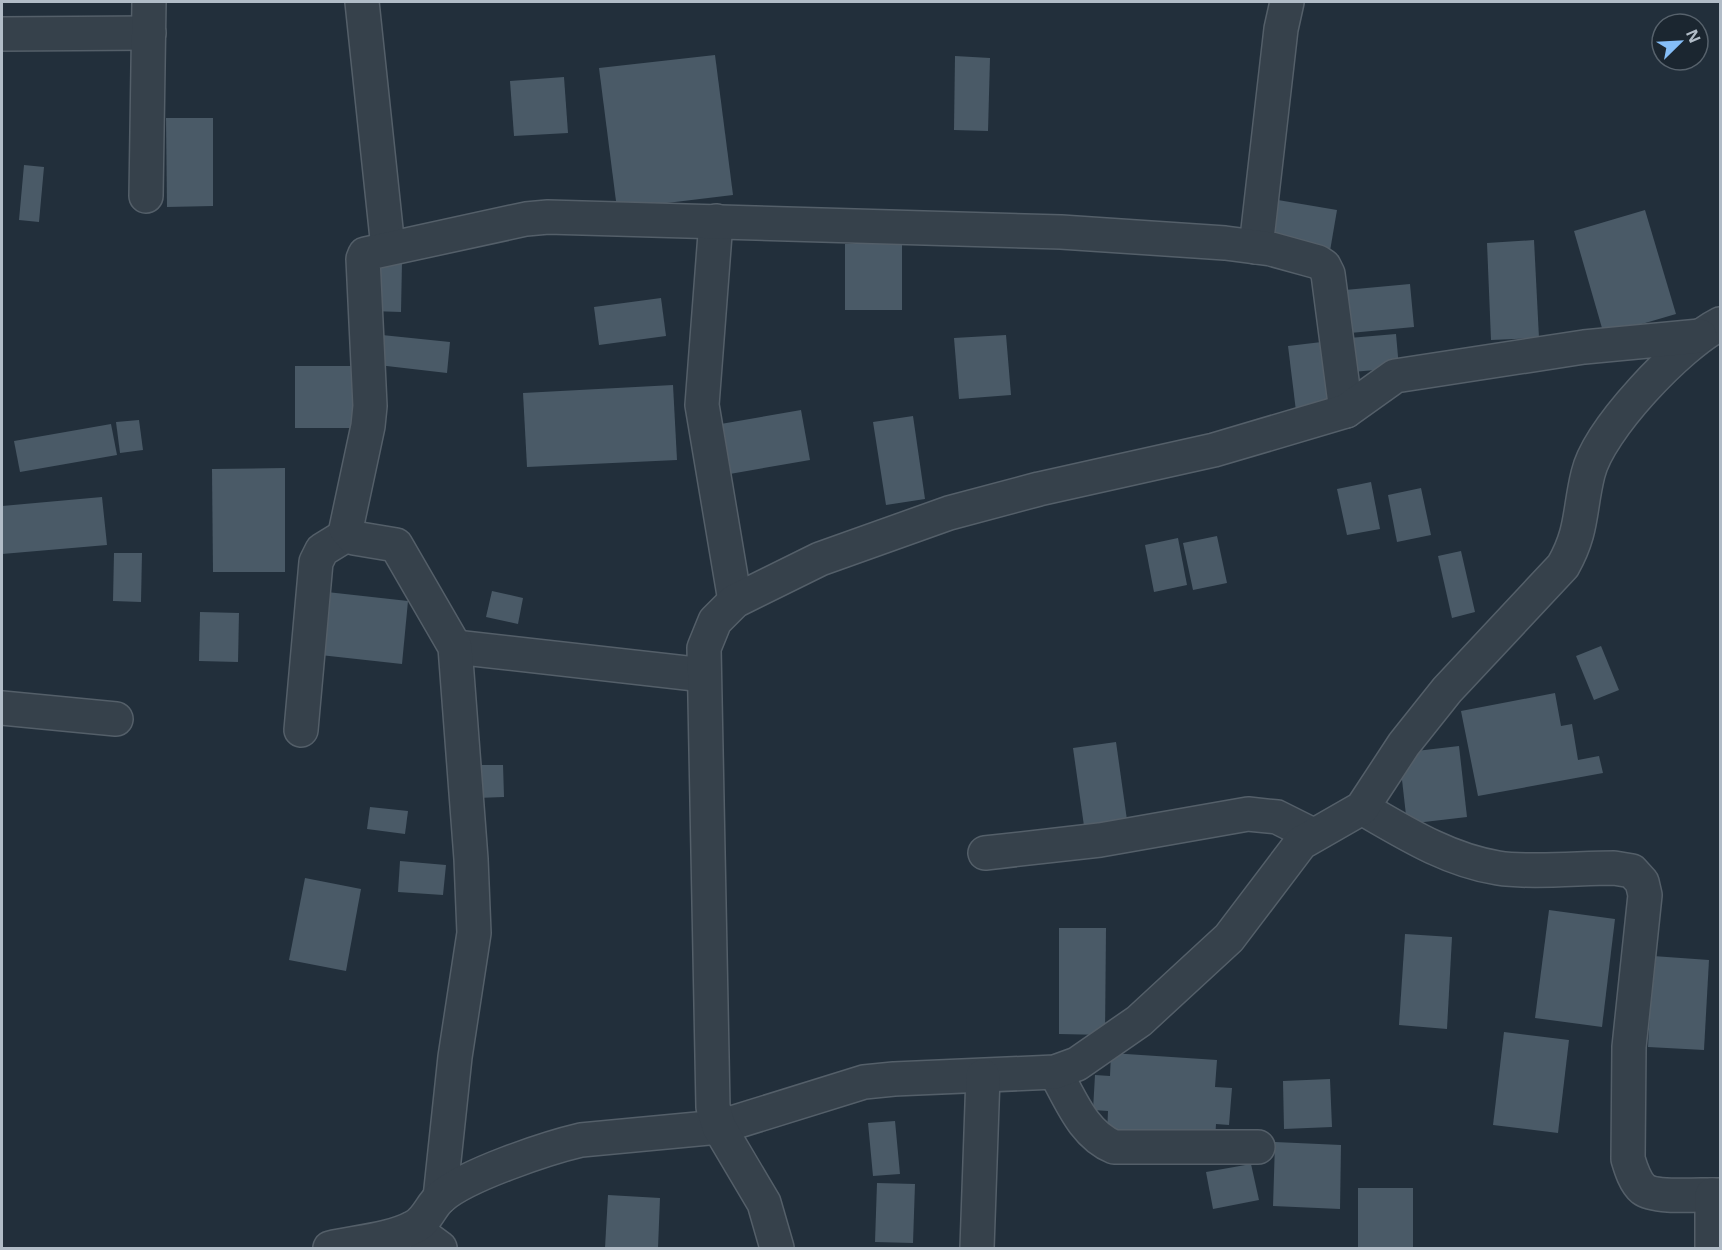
<svg xmlns="http://www.w3.org/2000/svg" width="1722" height="1250" viewBox="0 0 1722 1250" font-family="'Open Sans',sans-serif">
<rect width="100%" height="100%" fill="#222f3b"/>
<g fill="#4a5a67">
<polygon points="715,55 733,195 617,209 599,68"/>
<polygon points="955,56 990,58 988,131 954,130"/>
<polygon points="564,77 568,133 514,136 510,81"/>
<polygon points="166,118 213,118 213,206 167,207"/>
<polygon points="24,165 44,167 39,222 19,220"/>
<polygon points="1272,199 1337,210 1330,251 1265,241"/>
<polygon points="1645,210 1676,314 1604,335 1574,231"/>
<polygon points="1534,240 1539,338 1491,340 1487,243"/>
<rect x="845" y="244" width="57" height="66"/>
<polygon points="372,261 402,262 401,312 371,311"/>
<polygon points="1410,284 1414,327 1350,333 1345,290"/>
<polygon points="661,298 666,336 599,345 594,307"/>
<polygon points="1396,334 1399,368 1352,372 1349,338"/>
<polygon points="382,335 450,342 447,373 378,365"/>
<polygon points="1006,335 1011,395 959,399 954,338"/>
<polygon points="1330,341 1337,407 1296,411 1288,346"/>
<polygon points="295,366 357,366 358,428 295,428"/>
<polygon points="673,385 677,460 527,467 523,393"/>
<polygon points="801,410 810,460 724,475 715,425"/>
<polygon points="913,416 925,499 886,505 873,422"/>
<polygon points="139,420 143,450 120,453 116,422"/>
<polygon points="111,424 117,455 20,472 14,441"/>
<polygon points="285,468 285,572 213,572 212,469"/>
<polygon points="1371,482 1380,529 1347,535 1337,489"/>
<polygon points="1421,488 1431,535 1397,542 1388,495"/>
<polygon points="102,497 107,545 2,554 2,506"/>
<polygon points="1217,536 1227,583 1193,590 1183,543"/>
<polygon points="1178,538 1187,585 1154,592 1145,545"/>
<polygon points="1461,551 1475,612 1452,618 1438,556"/>
<polygon points="114,553 142,553 141,602 113,601"/>
<polygon points="318,591 408,601 402,664 311,654"/>
<polygon points="492,591 523,598 518,624 486,617"/>
<polygon points="200,612 239,613 238,662 199,661"/>
<polygon points="1601,646 1619,690 1594,700 1576,656"/>
<polygon points="1555,693 1561,726 1572,724 1578,760 1599,756 1603,773 1478,796 1461,711"/>
<polygon points="1116,742 1127,820 1084,826 1073,748"/>
<polygon points="1459,746 1467,817 1407,824 1399,753"/>
<polygon points="477,765 503,765 504,797 477,798"/>
<polygon points="370,807 408,811 405,834 367,829"/>
<polygon points="400,861 446,865 443,895 398,892"/>
<polygon points="305,878 361,889 346,971 289,960"/>
<polygon points="1549,910 1615,919 1602,1027 1535,1018"/>
<polygon points="1059,928 1106,928 1105,1035 1059,1034"/>
<polygon points="1405,934 1452,937 1447,1029 1399,1025"/>
<polygon points="1653,956 1709,960 1704,1050 1648,1047"/>
<polygon points="1504,1032 1569,1040 1558,1133 1493,1125"/>
<polygon points="1111,1053 1217,1060 1215,1087 1232,1088 1229,1125 1216,1124 1215,1141 1107,1134 1108,1111 1093,1110 1095,1075 1110,1076"/>
<polygon points="1330,1079 1332,1127 1284,1129 1283,1081"/>
<polygon points="895,1121 900,1174 873,1176 868,1123"/>
<polygon points="1275,1142 1341,1145 1340,1209 1273,1206"/>
<polygon points="1251,1164 1259,1200 1213,1209 1206,1172"/>
<polygon points="877,1183 915,1184 913,1243 875,1242"/>
<rect x="1358" y="1188" width="55" height="60"/>
<polygon points="608,1195 660,1198 658,1248 605,1248"/>
</g>
<g fill="none" stroke-linecap="round" stroke-linejoin="round">
<defs>
<g id="minor">
<polyline points="362,2 388,248"/>
<polyline points="2,34 149,33"/>
<polyline points="146,196 149,2"/>
<polyline points="716,221 702,405 735,601"/>
<polyline points="1256,247 1281,29 1287,2"/>
<polyline points="455,647 704,675"/>
<polyline points="2,708 116,719"/>
<polyline points="301,730 316,562 322,550 348,534"/>
<path d="M 1362,808 C 1405,833 1448,860 1498,868 C 1530,873 1580,868 1614,868 L 1632,871 L 1642,882 L 1645,895 L 1629,1047 L 1628,1159 C 1631,1169 1635,1182 1643,1189 C 1656,1199 1704,1194 1720,1195"/>
<polyline points="985,853 1100,840 1248,814 1277,817 1313,835"/>
<path d="M 1055,1072 C 1071,1100 1083,1134 1114,1147 L 1258,1147"/>
<polyline points="440,1198 455,1057 474,933 471,859 455,647 396,545 354,538 346,529 368,426 370,406 363,259 365,254 526,219 548,217 1061,232 1225,243 1271,249 1318,262 1324,266 1328,274 1346,411"/>
<polyline points="413,1228 440,1248"/>
<path d="M 330,1248 C 356,1242 390,1240 414,1227 C 428,1220 430,1206 441,1197 C 466,1175 547,1148 581,1140 L 719,1127 L 864,1082 L 894,1079 L 1055,1072 L 1077,1064 L 1139,1021 L 1229,938 L 1301,843 L 1362,808 L 1404,744 L 1447,690 L 1563,566 C 1583,531 1579,510 1588,474 C 1598,430 1680,344 1720,324"/>
<polyline points="777,1248 764,1203 719,1127 713,1107 704,648 715,621 735,601 820,559 949,513 1039,489 1214,450 1346,411 1395,376 1584,347 1700,336"/>
<polyline points="977,1248 983,1076"/>
<polyline points="1712,1248 1712,1195"/>
</g>
</defs>
<use href="#minor" stroke="#545f69" stroke-width="36"/>
<use href="#minor" stroke="#36414b" stroke-width="33"/>
</g>
<rect width="1722" height="1250" fill="none" stroke="#b1bcc7" stroke-width="6"/>
<g transform="translate(1680 42) rotate(66)"><circle r="28" fill="#1b2630" stroke="#57626c" stroke-width="1.5"/>
<path d="M0-4.5L10 22L0 15L-10 22Z" fill="#85bef8"/>
<text y="-9" font-size="16" font-weight="bold" text-anchor="middle" fill="#b1bcc7">N</text>
</g>
</svg>
